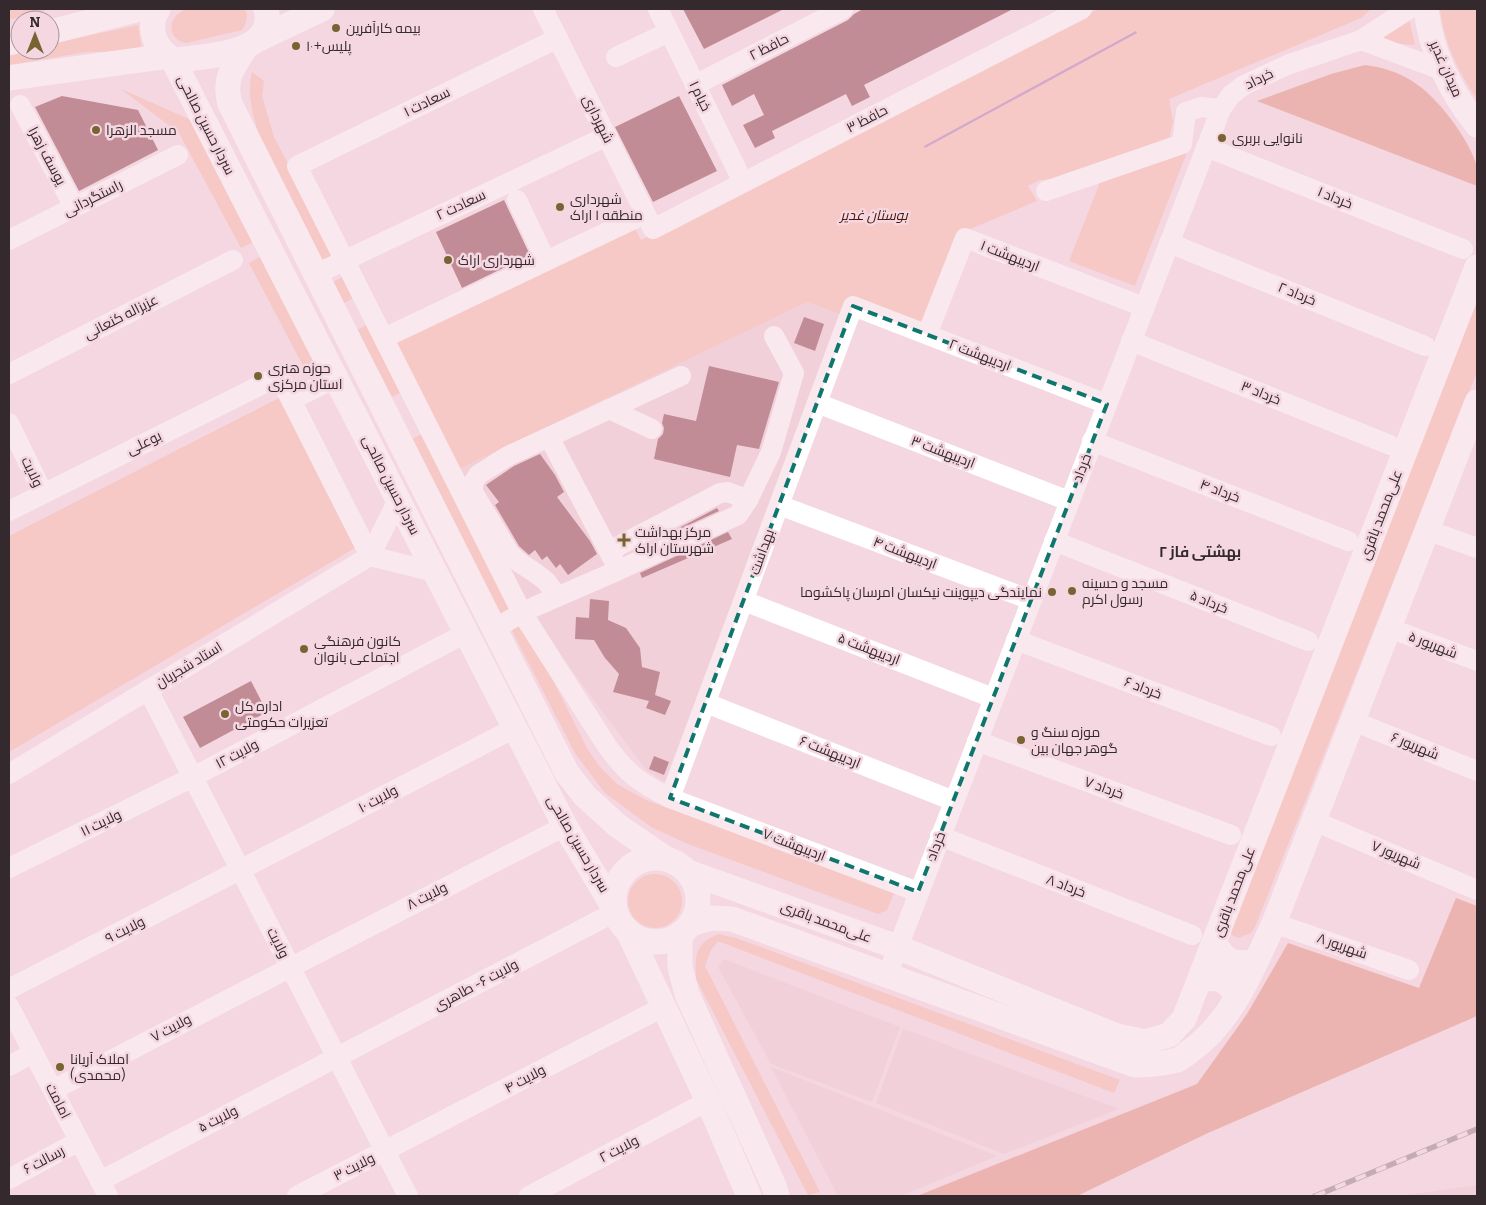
<svg xmlns="http://www.w3.org/2000/svg" width="1486" height="1205" viewBox="0 0 1486 1205" font-family="Bitter,Cairo,serif">
<rect width="100%" height="100%" fill="#f4d7e0"/>
<g fill="#edc8d3">
<polygon points="807,302 840,314 665,782 646,770 527,610 457,470"/>
<polygon points="724,959 900,1027 872,1102 771,1064 718,967"/>
<polygon points="903,1029 904,1029 1119,1109 1004,1154 876,1103"/>
<polygon points="771,1067 997,1156 901,1196 849,1196 837,1194"/>
<polygon points="1477,1185 1477,1196 1399,1196"/>
</g>
<g fill="#f9b6a6">
<polygon points="9,9 50,9 9,20"/>
<path d="M 187,9 L 245,9 C 249,16 246,24 242,30 L 186,43 C 182,42 177,40 175,37 C 166,25 176,12 187,9 Z"/>
<polygon points="1098,9 1371,9 1361,18 1169,99 1173,122 1168,142 1064,178 1040,180 1028,186 1037,201 956,235 924,323 851,296 840,314 807,302 457,470 391,340 633,225 641,240"/>
<path d="M 1440,9 L 1477,9 L 1477,99 C 1458,71 1444,43 1440,9 Z"/>
<polygon points="1408,15 1415,45 1373,42"/>
<polygon points="138,25 142,51 87,52 9,65 9,53 22,50 50,50 50,44"/>
<path d="M 252,72 L 264,81 L 262,96 L 274,137 L 338,258 L 323,265 L 261,142 C 254,119 246,96 252,72 Z"/>
<polygon points="121,89 191,120 253,242 241,248 179,133"/>
<polygon points="1189,147 1135,286 1069,261 1102,177"/>
<polygon points="260,257 322,377 312,383 249,263"/>
<polygon points="344,276 355,297 344,303 333,282"/>
<polygon points="1477,301 1477,372 1255,927 1251,933 1238,938 1232,935 1228,929"/>
<polygon points="371,323 405,390 392,397 357,330"/>
<polygon points="279,398 355,548 9,752 9,536"/>
<polygon points="425,433 514,611 500,613 412,439"/>
<polygon points="523,620 588,750 600,767 617,784 646,800 894,893 887,910 878,914 688,844 651,827 605,793 575,753 511,629"/>
<circle cx="655" cy="901" r="27"/>
<path d="M 719,934 L 736,938 L 1120,1080 L 1114,1093 L 718,941 L 711,950 L 705,966 L 820,1192 L 808,1195 L 696,979 C 695,955 695,943 719,934 Z"/>
</g>
<g fill="#e38b77">
<path d="M 1365,65 C 1382,67 1398,72 1412,81 C 1437,96 1469,139 1477,166 C 1478,172 1477,179 1477,186 L 1257,101 L 1331,74 Z"/>
<polygon points="1456,898 1477,906 1477,1016 1208,1133 1077,1196 917,1196 1197,1084 1247,1014 1288,943 1419,988"/>
</g>
<polygon fill="#a871b2" points="1136,31 1137,33 925,148 924,146"/>
<g fill="#83323c">
<polygon points="683,9 784,9 704,49"/>
<polygon points="863,9 1013,9 864,85 870,97 852,106 846,94 772,131 775,138 755,148 743,125 764,115 754,94 732,106 722,85 848,20 854,14"/>
<polygon points="62,96 138,110 158,150 79,191 35,107"/>
<polygon points="679,96 717,171 653,202 615,127"/>
<polygon points="504,200 530,255 462,288 436,232"/>
<polygon points="804,317 824,324 815,351 794,343"/>
<polygon points="709,366 779,382 759,449 737,445 730,477 654,459 658,439 663,434 664,428 662,423 664,414 696,421"/>
<polygon points="540,454 555,475 564,492 557,497 590,541 597,554 568,575 560,564 556,568 547,556 542,560 535,550 529,555 519,546 495,505 499,502 486,485 514,466"/>
<polygon points="717,508 719,511 656,540"/>
<polygon points="728,532 732,539 642,578 640,573"/>
<polygon points="590,599 609,601 608,620 626,628 640,648 642,667 660,672 655,695 671,701 665,715 646,708 649,701 613,692 619,674 605,658 594,640 575,639 576,617 589,618"/>
<polygon points="251,681 267,712 200,748 183,717"/>
<polygon points="654,756 669,762 664,775 649,769"/>
</g>
<g fill="none" stroke-linecap="round" stroke-linejoin="round">
<g stroke="#fff" stroke-width="20">
<polyline points="543,9 653,229 1082,9"/>
<polyline points="658,9 743,182"/>
<path d="M 558,38 L 297,166 L 522,613 L 607,746 C 626,773 640,783 670,798 L 918,892"/>
<polyline points="1361,40 1444,71"/>
<polyline points="616,57 669,32"/>
<polyline points="695,85 843,9"/>
<polyline points="20,105 74,207"/>
<polyline points="1206,147 1463,249"/>
<polyline points="1046,191 1182,144 1186,112 1201,107 1221,109"/>
<polyline points="517,200 546,261"/>
<polyline points="9,240 178,155"/>
<polyline points="1169,243 1425,346"/>
<polyline points="316,274 607,136"/>
<polyline points="930,327 965,238 1144,307"/>
<polyline points="384,338 645,214"/>
<polyline points="1131,341 1390,445"/>
<polyline points="9,374 233,260"/>
<polyline points="291,400 336,378"/>
<polyline points="817,403 1069,501"/>
<polyline points="609,409 652,429"/>
<polyline points="9,423 43,493"/>
<polyline points="549,437 615,563"/>
<polyline points="1092,441 1348,541"/>
<polyline points="779,505 1031,600"/>
<polyline points="9,511 279,376 370,556"/>
<polyline points="1427,530 1477,548"/>
<polyline points="1054,541 1308,641"/>
<polyline points="609,551 720,493 728,492 748,500"/>
<polyline points="370,556 435,572"/>
<polyline points="370,556 398,500"/>
<polyline points="557,596 546,581 534,572 520,563 510,554 473,492 473,483 478,475 508,456 681,376"/>
<polyline points="744,601 993,698"/>
<polyline points="1389,628 1477,661"/>
<polyline points="494,629 527,610 619,570 738,515 748,500 771,452 794,373 774,336"/>
<polyline points="1016,640 1271,736"/>
<polyline points="148,690 408,1196"/>
<polyline points="706,703 954,801"/>
<polyline points="1353,721 1477,771"/>
<polyline points="977,741 1231,835"/>
<polyline points="9,774 370,556"/>
<polyline points="670,798 853,306 1107,404"/>
<polyline points="1314,821 1477,890"/>
<polyline points="940,836 1192,935"/>
<polyline points="9,868 193,777 466,633"/>
<polyline points="1274,923 1409,970"/>
<polyline points="887,976 1221,109 1231,95 1244,85 1287,65 1361,40 1409,9"/>
<polyline points="9,989 515,728"/>
<polyline points="9,1006 108,1196"/>
<polyline points="9,1066 33,1053"/>
<polyline points="53,1090 565,826"/>
<polyline points="9,1179 79,1141"/>
<polyline points="100,1181 615,912"/>
<polyline points="297,1196 665,1006"/>
<polyline points="529,1196 708,1101"/>
</g>
<g stroke="#fff" stroke-width="25">
<path d="M 158,9 C 146,29 155,48 173,60 C 202,57 278,55 266,9"/>
<path d="M 1426,9 C 1431,52 1450,91 1477,125"/>
<polyline points="50,32 140,9"/>
<polyline points="259,39 322,9"/>
<polyline points="9,43 20,40"/>
<path d="M 246,47 C 233,67 223,79 230,104 L 567,773 L 585,796 L 618,826 L 665,858"/>
<polyline points="173,60 565,826 614,908"/>
<polyline points="9,78 168,56"/>
<circle cx="656" cy="900" r="42"/>
<polyline points="688,872 897,947 1117,1036 1145,1042 1169,1035 1184,1019 1477,267"/>
<path d="M 691,924 L 711,918 L 732,919 L 1135,1065 C 1149,1065 1163,1064 1177,1060 C 1181,1059 1185,1055 1189,1052 C 1232,1022 1253,968 1274,923 L 1477,402"/>
<polyline points="628,931 708,1101 749,1196"/>
<polyline points="680,934 680,967 687,994 774,1186 777,1196"/>
<path d="M 1214,943 C 1226,963 1234,964 1256,962"/>
<path d="M 1200,979 C 1222,977 1225,979 1237,996"/>
</g>
<defs>
<polyline id="rail" points="1315,1196 1477,1129"/>
</defs>
<use href="#rail" stroke="#8d797f" stroke-width="5.5"/>
<use href="#rail" stroke="#f4d7e0" stroke-width="4" stroke-dasharray="11" stroke-linecap="butt"/>
</g>
<path d="M0 0H1486V1205H0ZM 853,306 L 1107,404 L 918,892 L 670,798 Z" fill="#f4d7e0" fill-opacity=".55" fill-rule="evenodd"/>
<path fill="none" stroke="#0f766e" stroke-width="4" stroke-dasharray="10 6" stroke-linejoin="round" d="M 853,306 L 1107,404 L 918,892 L 670,798 Z"/>
<g fill="#786433" stroke="#f4d7e0" stroke-width="2">
<circle cx="336" cy="28" r="5"/>
<circle cx="296" cy="46" r="5"/>
<circle cx="96" cy="130" r="5"/>
<circle cx="1222" cy="138" r="5"/>
<circle cx="560" cy="207" r="5"/>
<circle cx="448" cy="260" r="5"/>
<circle cx="258" cy="376" r="5"/>
<path d="M621.5 532.5h5v5h5v5h-5v5h-5v-5h-5v-5h5z"/>
<circle cx="1072" cy="591" r="5"/>
<circle cx="1052" cy="592" r="5"/>
<circle cx="304" cy="649" r="5"/>
<circle cx="225" cy="714" r="5"/>
<circle cx="1021" cy="740" r="5"/>
<circle cx="60" cy="1067" r="5"/>
</g>
<g text-anchor="middle" dominant-baseline="central" stroke-width="5" stroke-linejoin="round" paint-order="stroke">
<g font-size="14" fill="#34292c" stroke="#f4d7e0" text-anchor="start">
<text x="346" y="28">بیمه کارآفرین</text>
<text x="306" y="46">پلیس+۱۰</text>
<text x="106" y="130">مسجد الزهرا</text>
<text x="1232" y="138">نانوایی بربری</text>
<text x="570" y="199">شهرداری<tspan x="570" dy="16">منطقه ۱ اراک</tspan></text>
<text x="458" y="260">شهرداری اراک</text>
<text x="268" y="368">حوزه هنری<tspan x="268" dy="16">استان مرکزی</tspan></text>
<text x="635" y="532">مرکز بهداشت<tspan x="635" dy="16">شهرستان اراک</tspan></text>
<text x="1082" y="583">مسجد و حسینه<tspan x="1082" dy="16">رسول اکرم</tspan></text>
<text x="1042" y="592" text-anchor="end">نمایندگی دیپوینت نیکسان امرسان پاکشوما</text>
<text x="314" y="641">کانون فرهنگی<tspan x="314" dy="16">اجتماعی بانوان</tspan></text>
<text x="235" y="706">اداره کل<tspan x="235" dy="16">تعزیرات حکومتی</tspan></text>
<text x="1031" y="732">موزه سنگ و<tspan x="1031" dy="16">گوهر جهان بین</tspan></text>
<text x="70" y="1059">املاک آریانا<tspan x="70" dy="16">(محمدی)</tspan></text>
</g>
<g font-size="14" fill="#34292c" stroke="#f4d7e0">
<text transform="translate(769 47) rotate(-27)">حافظ ۲</text>
<text transform="translate(1446 69) rotate(66)">میدان غدیر</text>
<text transform="translate(1259 79) rotate(-26)">خرداد</text>
<text transform="translate(700 96) rotate(64)">خیام ۱</text>
<text transform="translate(427 102) rotate(-26)">سعادت ۱</text>
<text transform="translate(598 119) rotate(64)">شهرداری</text>
<text transform="translate(867 119) rotate(-27)">حافظ ۳</text>
<text transform="translate(206 125) rotate(63)">سردار حسین صالحی</text>
<text transform="translate(47 156) rotate(62)">یوسف زهرا</text>
<text transform="translate(93 198) rotate(-27)">راستگردانی</text>
<text transform="translate(1335 198) rotate(22)">خرداد ۱</text>
<text transform="translate(461 205) rotate(-25)">سعادت ۲</text>
<text transform="translate(1010 256) rotate(21)">اردیبهشت ۱</text>
<text transform="translate(1297 294) rotate(22)">خرداد ۲</text>
<text transform="translate(121 317) rotate(-27)">عزیزاله کنعانی</text>
<text transform="translate(980 355) rotate(21)">اردیبهشت ۲</text>
<text transform="translate(1261 393) rotate(22)">خرداد ۳</text>
<text transform="translate(144 443) rotate(-26)">بوعلی</text>
<text transform="translate(943 452) rotate(21)">اردیبهشت ۳</text>
<text transform="translate(1082 468) rotate(-69)">خرداد</text>
<text transform="translate(32 472) rotate(64)">ولایت</text>
<text transform="translate(391 485) rotate(63)">سردار حسین صالحی</text>
<text transform="translate(1220 491) rotate(21)">خرداد ۴</text>
<text transform="translate(1381 515) rotate(-69)">علی‌محمد باقری</text>
<text transform="translate(762 552) rotate(-70)">بهداشت</text>
<text transform="translate(905 553) rotate(21)">اردیبهشت ۴</text>
<text transform="translate(1209 602) rotate(22)">خرداد ۵</text>
<text transform="translate(1433 645) rotate(21)">شهریور ۵</text>
<text transform="translate(869 649) rotate(21)">اردیبهشت ۵</text>
<text transform="translate(189 665) rotate(-31)">استاد شجریان</text>
<text transform="translate(1143 688) rotate(21)">خرداد ۶</text>
<text transform="translate(1415 746) rotate(22)">شهریور ۶</text>
<text transform="translate(830 752) rotate(22)">اردیبهشت ۶</text>
<text transform="translate(237 754) rotate(-28)">ولایت ۱۲</text>
<text transform="translate(1104 788) rotate(20)">خرداد ۷</text>
<text transform="translate(378 799) rotate(-28)">ولایت ۱۰</text>
<text transform="translate(101 823) rotate(-26)">ولایت ۱۱</text>
<text transform="translate(578 844) rotate(60)">سردار حسین صالحی</text>
<text transform="translate(794 845) rotate(21)">اردیبهشت ۷</text>
<text transform="translate(936 846) rotate(-69)">خرداد</text>
<text transform="translate(1396 855) rotate(23)">شهریور ۷</text>
<text transform="translate(1066 886) rotate(21)">خرداد ۸</text>
<text transform="translate(1234 892) rotate(-69)">علی‌محمد باقری</text>
<text transform="translate(427 896) rotate(-27)">ولایت ۸</text>
<text transform="translate(826 922) rotate(20)">علی‌محمد باقری</text>
<text transform="translate(125 930) rotate(-27)">ولایت ۹</text>
<text transform="translate(278 943) rotate(63)">ولایت</text>
<text transform="translate(1342 946) rotate(19)">شهریور ۸</text>
<text transform="translate(476 985) rotate(-28)">ولایت ۶- طاهری</text>
<text transform="translate(171 1028) rotate(-28)">ولایت ۷</text>
<text transform="translate(525 1079) rotate(-28)">ولایت ۴</text>
<text transform="translate(58 1101) rotate(63)">امامت</text>
<text transform="translate(218 1119) rotate(-27)">ولایت ۵</text>
<text transform="translate(619 1149) rotate(-28)">ولایت ۲</text>
<text transform="translate(44 1160) rotate(-28)">رسالت ۶</text>
<text transform="translate(354 1167) rotate(-27)">ولایت ۳</text>
</g>
<g font-size="14" font-style="italic" fill="#4b1509" stroke="#f4d7e0">
<text x="874" y="215">بوستان غدیر</text>
</g>
<g font-size="15" font-weight="bold" fill="#34292c" stroke="#f4d7e0">
<text x="1200" y="552">بهشتی فاز ۲</text>
</g>
</g>
<rect width="1486" height="1205" fill="none" stroke="#34292c" stroke-width="20"/>
<g transform="translate(35 35)"><circle r="24" fill="#f4d7e0" stroke="#a79198"/>
<path d="M0-4L9 19L0 12L-9 19Z" fill="#786433"/>
<text y="-8" font-size="14" font-weight="bold" text-anchor="middle" fill="#34292c">N</text>
</g>
</svg>
